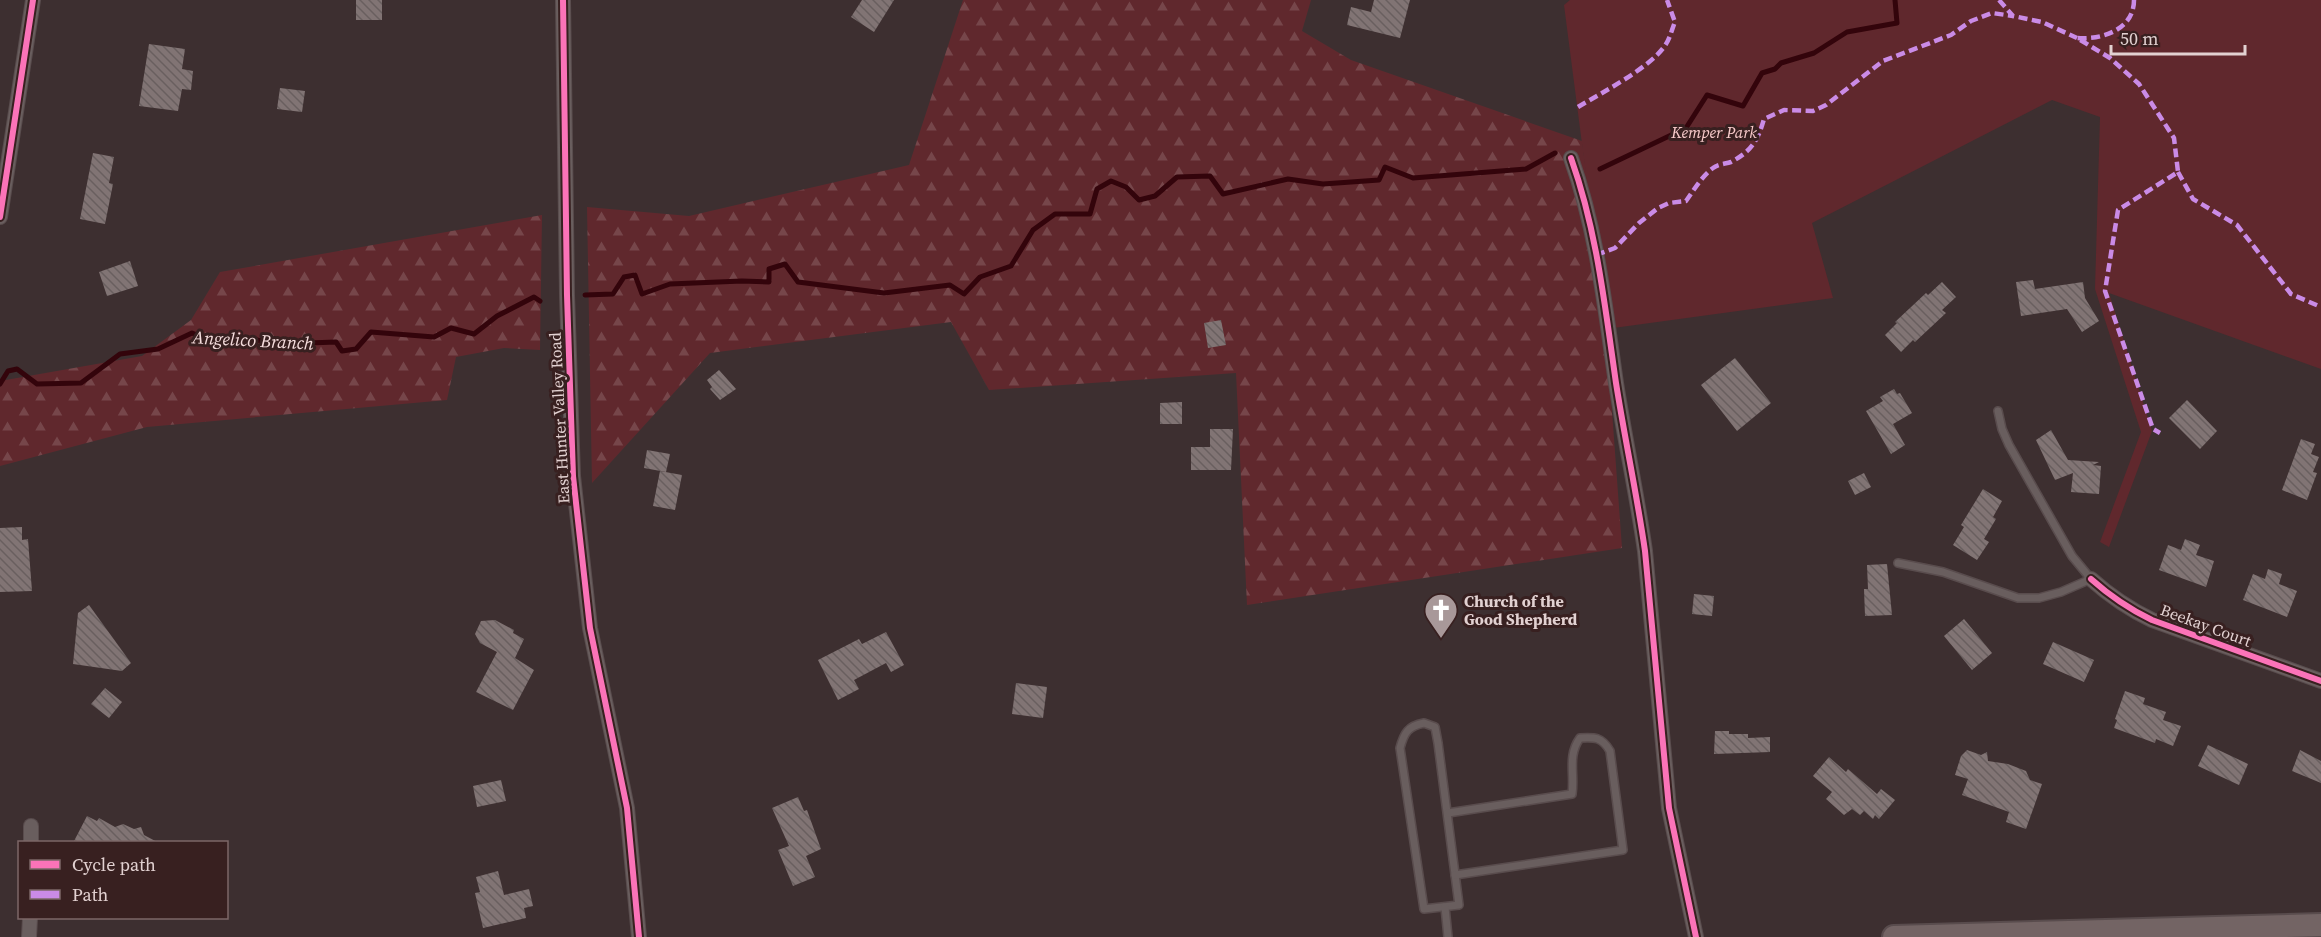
<svg xmlns="http://www.w3.org/2000/svg" width="2321" height="937" viewBox="0 0 2321 937" font-family="'Source Serif 4',serif">
<defs>
<pattern id="forest-firs" width="22" height="20" patternUnits="userSpaceOnUse" patternTransform="scale(1.5)"><rect width="22" height="20" fill="#60282d"/><path d="M5 1l3.5 6h-7zM16 11l3.5 6h-7z" fill="#76464a"/></pattern>
<pattern id="building-back-hatch" width="6" height="6" patternUnits="userSpaceOnUse" patternTransform="scale(1.5)"><rect width="6" height="6" fill="#817474"/><path d="M-1 5l2 2M0 0l6 6M5-1l2 2" fill="none" stroke="#695f5f"/></pattern>
</defs>
<rect width="100%" height="100%" fill="#3d2f30"/>
<polygon fill="#60282d" points="1570,0 2321,0 2321,369 2109,293 2152,431 2109,547 2100,542 2141,432 2095,289 2100,117 2052,100 1812,223 1833,298 1606,329 1564,5"/>
<g fill="url(#forest-firs)">
<polygon points="963,0 1311,0 1302,31 1351,60 1582,141 1606,329 1622,548 1247,605 1236,373 989,390 951,322 710,353 592,483 587,207 689,216 909,165"/>
<polygon points="542,215 540,350 504,348 456,357 447,400 147,427 0,466 0,381 142,356 191,320 220,272"/>
</g>
<g fill="none" stroke-linecap="round" stroke-linejoin="round">
<g stroke="#33040b" stroke-width="5">
<polyline points="1600,169 1686,128 1707,95 1743,106 1762,73 1775,69 1781,63 1814,53 1847,32 1897,23 1895,0"/>
<polyline points="585,295 613,294 624,277 635,275 642,294 670,284 742,281 769,282 769,269 785,264 798,282 884,293 950,285 964,294 980,277 1011,266 1033,230 1055,214 1090,214 1097,189 1111,181 1126,187 1139,200 1155,196 1177,177 1210,176 1223,194 1288,179 1323,184 1379,180 1385,167 1413,178 1526,169 1555,153"/>
<polyline points="0,384 8,371 17,369 37,384 81,383 120,354 158,349 192,333 214,342 245,338 281,344 336,342 342,351 356,349 371,332 434,337 451,328 474,334 497,316 534,297 540,301"/>
</g>
</g>
<g fill="url(#building-back-hatch)">
<rect x="356" y="0" width="26" height="20"/>
<polygon points="862,0 894,0 874,32 851,17"/>
<polygon points="1374,0 1410,0 1400,38 1347,25 1351,7 1371,12"/>
<polygon points="149,44 185,49 182,69 193,71 191,90 182,89 178,111 139,106"/>
<polygon points="280,88 305,91 302,112 277,109"/>
<polygon points="93,153 114,157 109,183 113,184 105,224 80,219"/>
<polygon points="130,261 138,286 107,296 99,272"/>
<polygon points="2033,280 2035,289 2083,282 2085,298 2099,321 2082,332 2067,309 2021,316 2016,282"/>
<polygon points="1942,282 1956,297 1942,310 1946,313 1915,342 1913,340 1901,352 1885,335 1897,323 1895,322 1926,293 1928,295"/>
<polygon points="1221,320 1226,345 1208,348 1204,323"/>
<polygon points="1735,358 1771,403 1737,431 1701,385"/>
<polygon points="719,370 736,389 720,400 710,389 712,387 707,380"/>
<polygon points="1894,389 1897,394 1900,393 1912,413 1893,424 1905,445 1891,454 1866,411 1883,401 1880,397"/>
<polygon points="2187,400 2217,431 2200,449 2169,418"/>
<polygon points="1182,402 1182,424 1160,424 1160,403"/>
<polygon points="1210,429 1233,429 1231,470 1191,470 1191,447 1210,447"/>
<polygon points="2051,430 2068,460 2099,462 2093,465 2101,466 2099,494 2071,492 2073,473 2055,480 2036,440"/>
<polygon points="2301,439 2315,444 2311,454 2319,457 2313,472 2317,473 2307,500 2282,490"/>
<polygon points="647,450 670,454 666,472 644,468"/>
<polygon points="660,471 682,475 675,510 653,506"/>
<polygon points="1864,473 1871,487 1855,495 1848,481"/>
<polygon points="1983,489 2002,501 1993,517 1996,519 1984,539 1989,542 1977,560 1953,545 1964,527 1961,525"/>
<polygon points="22,527 22,540 28,539 32,591 0,592 0,528"/>
<polygon points="2185,539 2200,545 2196,555 2214,561 2206,587 2159,570 2168,545 2181,550"/>
<polygon points="1887,564 1892,615 1865,616 1864,589 1868,589 1867,565"/>
<polygon points="2268,569 2282,574 2279,584 2297,591 2287,617 2243,600 2253,574 2265,579"/>
<polygon points="1694,594 1714,596 1712,616 1692,614"/>
<polygon points="89,605 131,663 122,671 73,664 78,613"/>
<polygon points="1964,619 1992,653 1972,670 1944,636"/>
<polygon points="495,620 514,630 513,633 524,639 515,658 534,670 513,710 476,692 497,652 480,643 475,634 481,621"/>
<polygon points="886,632 904,665 891,672 886,663 854,680 859,689 838,700 818,660 859,639 862,644"/>
<polygon points="2053,642 2094,660 2084,682 2043,664"/>
<polygon points="1016,683 1047,687 1043,718 1012,714"/>
<polygon points="105,688 122,702 109,718 91,704"/>
<polygon points="2125,691 2145,698 2143,704 2166,712 2163,720 2181,726 2173,746 2156,739 2155,743 2114,728 2117,720 2115,719"/>
<polygon points="1715,731 1729,731 1729,734 1748,734 1748,738 1770,737 1770,752 1714,754"/>
<polygon points="2208,745 2248,764 2239,785 2198,766"/>
<polygon points="1967,750 1981,755 1987,752 1988,761 2008,764 2026,771 2030,780 2042,784 2026,829 2006,822 2009,812 1962,795 1968,779 1955,775 1961,756"/>
<polygon points="2300,750 2321,761 2321,783 2292,771"/>
<polygon points="1829,757 1846,772 1848,769 1877,794 1881,789 1895,800 1879,819 1875,815 1873,819 1864,811 1860,815 1852,809 1844,815 1826,799 1832,792 1813,776"/>
<polygon points="501,780 506,801 477,807 473,786"/>
<polygon points="798,797 804,811 807,810 821,849 806,856 815,877 793,886 778,850 789,846 772,808"/>
<polygon points="87,816 97,821 99,818 115,827 123,824 134,829 141,827 144,835 159,843 73,843"/>
<polygon points="498,871 504,895 529,889 533,906 524,908 526,918 483,928 475,893 480,892 476,877"/>
</g>
<g fill="none" stroke-linecap="round" stroke-linejoin="round">
<defs>
<g id="service">
<polyline points="1898,563 1943,572 2018,598 2039,598 2061,592 2091,579 2072,556 2009,445 2002,429 1998,411"/>
<path d="M 1424,723 L 1435,727 L 1438,743 L 1459,905 L 1424,909 L 1400,748 C 1404,733 1408,726 1424,723 Z"/>
<path d="M 1448,813 L 1572,794 C 1575,774 1567,756 1580,738 C 1595,737 1602,737 1610,751 L 1623,850 L 1455,875"/>
<polyline points="1445,907 1448,937"/>
</g>
<g id="minor">
<polyline points="563,0 567,295 573,476 590,628 627,808 639,937"/>
<path d="M 1571,158 C 1597,231 1605,307 1616,383 C 1625,440 1637,495 1645,551 L 1669,808 L 1696,937"/>
<polyline points="0,217 33,0"/>
<path d="M 2091,579 C 2110,596 2129,609 2152,620 L 2321,681"/>
<polyline points="31,842 31,826"/>
<polyline points="29,937 30,918"/>
</g>
<polyline id="primary" points="1894,937 2321,925"/>
</defs>
<use href="#service" stroke="#594c4d" stroke-width="10"/>
<use href="#minor" stroke="#594c4d" stroke-width="16"/>
<use href="#primary" stroke="#594c4d" stroke-width="26"/>
<use href="#service" stroke="#695e5e" stroke-width="7"/>
<use href="#minor" stroke="#695e5e" stroke-width="14"/>
<use href="#primary" stroke="#736464" stroke-width="22"/>
<g stroke="#ca8be6" stroke-width="4.5" stroke-dasharray="9 4.5" stroke-linecap="butt">
<polyline points="1999,0 2013,16 2042,22 2077,38"/>
<path d="M 2134,0 C 2134,30 2101,40 2077,38 L 2110,58 L 2139,84 L 2174,138 L 2178,172 L 2118,210 L 2105,291 L 2153,429 L 2160,433"/>
<path d="M 1578,107 C 1601,93 1652,67 1666,44 C 1670,38 1672,29 1675,22 L 1667,0"/>
<polyline points="2178,172 2193,199 2237,225 2291,294 2321,307"/>
<path d="M 1596,255 L 1615,248 L 1639,223 L 1658,208 L 1669,203 L 1686,201 C 1694,190 1702,176 1713,168 C 1718,164 1725,164 1731,162 C 1752,151 1758,140 1764,119 L 1784,110 L 1813,111 L 1826,105 L 1883,61 L 1951,35 L 1971,21 L 1992,13 L 2013,16"/>
</g>
<defs>
<g id="cycleway">
<polyline points="563,0 567,295 573,476 590,628 627,808 639,937"/>
<path d="M 1571,158 C 1597,231 1605,307 1616,383 C 1625,440 1637,495 1645,551 L 1669,808 L 1696,937"/>
<polyline points="0,217 33,0"/>
<path d="M 2091,579 C 2110,596 2129,609 2152,620 L 2321,681"/>
</g>
</defs>
<use href="#cycleway" stroke="#382020" stroke-width="10"/>
<use href="#cycleway" stroke="#fb73b8" stroke-width="6"/>
</g>
<defs>
<symbol id="church-pin" viewBox="-11 -11 22 30"><path d="M0 17L-7.5 6A9.5 9.5 0 1 1 7.5 6Z" fill="#a89899" stroke="#382020"/><path d="M-1.2-6h2.4v3.5h3.3v2.4h-3.3V6h-2.4V-.1h-3.3v-2.4h3.3Z" fill="#fff"/></symbol>
</defs>
<g fill-rule="evenodd">
<use href="#church-pin" x="1422" y="591" width="38" height="52"/>
</g>
<g text-anchor="middle" dominant-baseline="central" stroke-width="6" stroke-linejoin="round" paint-order="stroke">
<g font-size="16" font-style="italic" fill="#facccc" stroke="#382020">
<text x="1714" y="132">Kemper Park</text>
</g>
<g font-size="16" fill="#e2d1d1" stroke="#382020">
<text transform="translate(559 418) rotate(-93)">East Hunter Valley Road</text>
<text transform="translate(2206 625) rotate(20)">Beekay Court</text>
</g>
<g font-size="16" font-weight="bold" fill="#e2d1d1" stroke="#382020" text-anchor="start">
<text x="1464" y="601">Church of the<tspan x="1464" dy="18">Good Shepherd</tspan></text>
</g>
<g font-size="18" font-style="italic" fill="#f5dddd" stroke="#382020">
<text transform="translate(253 340) rotate(3)">Angelico Branch</text>
</g>
</g>
<rect x="18" y="841" width="210" height="78" fill="#382020" stroke="#7c6767" stroke-width="1.5"/>
<rect x="30" y="860" width="30" height="9" fill="#fb73b8" stroke="#7c6767" stroke-width="1.5"/>
<text x="72" y="871" font-size="18" fill="#e2d1d1">Cycle path</text>
<rect x="30" y="890" width="30" height="9" fill="#ca8be6" stroke="#7c6767" stroke-width="1.5"/>
<text x="72" y="901" font-size="18" fill="#e2d1d1">Path</text>
<path d="M2111 45v9h134v-9" fill="none" stroke="#e2d1d1" stroke-width="3"/>
<text x="2120" y="45" font-size="18" fill="#e2d1d1" stroke="#382020" stroke-width="4.5" paint-order="stroke">50 m</text>
</svg>
